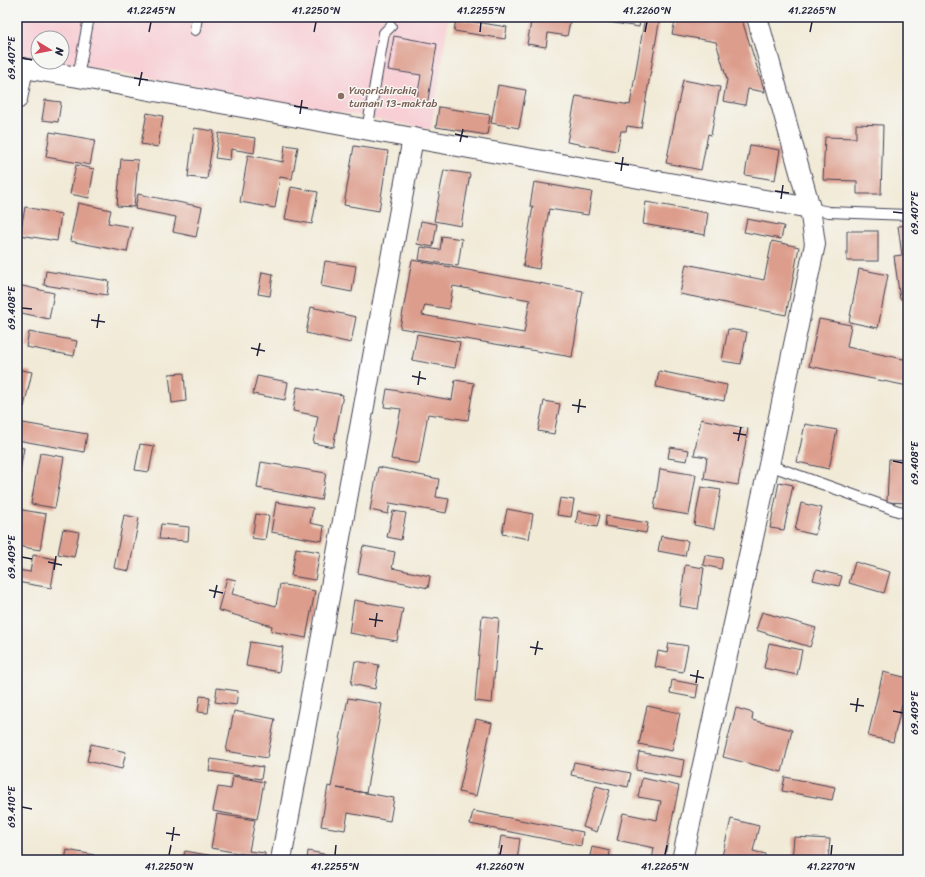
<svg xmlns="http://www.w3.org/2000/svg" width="925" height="877" viewBox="0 0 925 877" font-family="Sriracha,sans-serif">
<rect width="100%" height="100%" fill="#f6f6f2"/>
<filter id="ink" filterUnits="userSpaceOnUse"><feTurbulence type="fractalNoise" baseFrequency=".025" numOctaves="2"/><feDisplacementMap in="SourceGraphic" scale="8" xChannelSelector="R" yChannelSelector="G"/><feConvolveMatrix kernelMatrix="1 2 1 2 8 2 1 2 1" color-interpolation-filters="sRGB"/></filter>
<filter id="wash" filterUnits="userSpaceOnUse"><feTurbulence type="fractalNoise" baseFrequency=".012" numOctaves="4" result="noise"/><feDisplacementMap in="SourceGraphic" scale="16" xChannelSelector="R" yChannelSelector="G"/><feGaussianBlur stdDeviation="0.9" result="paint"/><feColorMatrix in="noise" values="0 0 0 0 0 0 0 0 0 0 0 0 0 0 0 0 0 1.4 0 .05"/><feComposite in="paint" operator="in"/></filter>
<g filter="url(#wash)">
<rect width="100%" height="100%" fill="#f1ead7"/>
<polygon fill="#f7cfd5" points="17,17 449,17 431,129 62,62 62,38 38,38 38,58 17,54"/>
<g id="blocks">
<g fill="#dd9d8c" fill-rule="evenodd">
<polygon points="532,17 571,17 567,36 548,33 546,47 527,44"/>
<polygon points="603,17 641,17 639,27 602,21"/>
<polygon points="645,17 660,17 641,128 627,126 626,131 621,131 617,151 567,142 576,96 630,105"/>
<polygon points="676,17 741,17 765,92 748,89 745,105 723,101 727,80 716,42 672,34"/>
<polygon points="456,19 507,27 505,39 454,31"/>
<polygon points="394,36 437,44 427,106 416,104 421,75 388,70"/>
<polygon points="683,80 720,87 711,135 708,134 701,170 666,163"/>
<polygon points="498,85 526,90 519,128 491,123"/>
<polygon points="45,100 61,102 58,122 42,120"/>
<polygon points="439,107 490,115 487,135 436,127"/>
<polygon points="147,113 163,116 158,147 141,144"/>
<rect x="905" y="118" width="3" height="36"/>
<polygon points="856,124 883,125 881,194 857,194 857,181 823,180 825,137 856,138"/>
<polygon points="194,128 214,131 207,179 188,177"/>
<polygon points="50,132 95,140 90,165 46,157"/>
<polygon points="219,133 256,138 254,153 231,149 230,160 215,158"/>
<polygon points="285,145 298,147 292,179 280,177 275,208 240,202 248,155 283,162"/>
<polygon points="750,145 780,150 775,180 745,175"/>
<polygon points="354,146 388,151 379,211 344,205"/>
<polygon points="121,159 138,160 134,207 117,206"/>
<polygon points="76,165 94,169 89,198 70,194"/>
<polygon points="444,170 470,174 461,226 434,221"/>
<polygon points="534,182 592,192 588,215 549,209 539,269 523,266 533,206 530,206"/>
<polygon points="291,187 318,192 312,224 285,219"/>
<polygon points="138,194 202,207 196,237 173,232 176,217 135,209"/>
<polygon points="646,202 708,213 705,235 643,224"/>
<polygon points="78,203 111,210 108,223 132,227 127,252 70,241"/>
<polygon points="25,207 61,214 57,241 20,235"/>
<polygon points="747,219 784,226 781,239 744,232"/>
<polygon points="421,221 437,224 433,247 417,244"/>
<polygon points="908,225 908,298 900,299 894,256 902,255 898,226"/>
<rect x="847" y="231" width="31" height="30"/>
<polygon points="442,236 462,239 458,266 419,260 421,247 440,250"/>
<polygon points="772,241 799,247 786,315 680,294 686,264 764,280"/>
<path d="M 412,260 L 583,291 L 572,357 L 400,328 ZM 453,286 L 530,300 L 524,333 L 422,315 L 425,305 L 449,309 Z"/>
<polygon points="325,261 356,266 352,292 321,286"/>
<polygon points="859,269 888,275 878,328 849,322"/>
<polygon points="46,271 109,281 107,295 44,285"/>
<polygon points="262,272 273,274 270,296 258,294"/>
<polygon points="18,285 54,293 49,319 17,312 17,290"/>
<polygon points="311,307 356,317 351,343 306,333"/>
<polygon points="819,319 851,325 847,347 908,360 908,386 809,366"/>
<polygon points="728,329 747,332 741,364 722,361"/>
<polygon points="29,332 77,341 74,356 26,347"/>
<polygon points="417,334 460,342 455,368 412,360"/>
<polygon points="17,369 32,372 24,407 17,406"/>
<polygon points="659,371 727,385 724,401 656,387"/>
<polygon points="184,373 186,401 172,403 169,374"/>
<polygon points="257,376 288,382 285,400 253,394"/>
<polygon points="455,380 474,383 468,420 428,414 419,464 391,459 401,409 384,407 387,389 452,400"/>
<polygon points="297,387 343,395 333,447 313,443 318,416 293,411"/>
<polygon points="544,401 560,404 554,434 538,431"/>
<polygon points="701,419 748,429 738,485 704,479 707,457 694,455"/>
<polygon points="17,422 87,434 84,452 17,440"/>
<polygon points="805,424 837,430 829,469 797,462"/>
<polygon points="140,444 154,446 149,472 135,470"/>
<polygon points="17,447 24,448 19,475 17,475"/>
<polygon points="670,447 689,450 687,461 668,458"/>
<polygon points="40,453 64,457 55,508 31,504"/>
<polygon points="889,459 908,460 908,503 887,502"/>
<polygon points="261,462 326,473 321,500 257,488"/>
<polygon points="378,467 439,479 436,497 449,499 446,513 390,503 388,514 370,510"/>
<polygon points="660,469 696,475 689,515 654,509"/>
<polygon points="779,482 793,485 784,530 770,528"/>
<polygon points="701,487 721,490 714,529 694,525"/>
<polygon points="560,498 574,500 571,517 557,515"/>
<polygon points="276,502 313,508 310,523 324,526 322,541 271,532"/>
<polygon points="801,503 822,508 815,535 795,530"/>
<polygon points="17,509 46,514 40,550 17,546"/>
<polygon points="507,509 533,514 529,539 502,534"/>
<polygon points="393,511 406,513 401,540 387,537"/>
<polygon points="578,511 600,515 597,527 576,523"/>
<polygon points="256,514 269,516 265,540 252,538"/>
<polygon points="124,515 139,518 129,571 114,568"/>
<polygon points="606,516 648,523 646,533 605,526"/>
<polygon points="161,524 189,527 188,541 159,539"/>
<polygon points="63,529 79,532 74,557 58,554"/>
<polygon points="661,536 688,541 685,556 658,551"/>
<polygon points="363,546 395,552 392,568 430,576 428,588 358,573"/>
<polygon points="296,548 320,552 315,580 291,576"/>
<polygon points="33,555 56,559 51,588 17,582 17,570 30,572"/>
<polygon points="705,555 723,558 721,569 703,565"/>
<polygon points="855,562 890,572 884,593 849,583"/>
<polygon points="685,565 704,568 698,609 680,606"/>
<polygon points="816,570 842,576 839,586 813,580"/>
<polygon points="227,578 236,580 232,594 276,606 280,584 315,591 306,638 271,631 272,626 218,610"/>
<polygon points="354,600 403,609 397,641 349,633"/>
<polygon points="762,612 816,628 810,647 756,630"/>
<polygon points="482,616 499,618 492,703 475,701"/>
<polygon points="250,642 283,647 279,672 246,666"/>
<polygon points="669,643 688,646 683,672 655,667 658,651 667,653"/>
<polygon points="769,643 802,650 797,675 764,668"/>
<polygon points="355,661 379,665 375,689 351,684"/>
<polygon points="883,672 908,678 908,706 902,704 893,742 868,736"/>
<polygon points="672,680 698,685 696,698 670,693"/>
<polygon points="217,688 238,691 236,705 215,702"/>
<polygon points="200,696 210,697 208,713 198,712"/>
<polygon points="348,698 382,704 366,793 337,788 394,798 390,821 348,813 345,830 321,826 328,786 331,787"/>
<polygon points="647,706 680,713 672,751 639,744"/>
<polygon points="736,708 753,713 752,720 792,730 782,772 723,757"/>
<polygon points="234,711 275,719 267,758 226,751"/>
<polygon points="476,719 492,723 476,796 459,792"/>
<polygon points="91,744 126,752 122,769 87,761"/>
<polygon points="639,752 684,760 681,778 636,770"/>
<polygon points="211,759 263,767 261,779 209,771"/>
<polygon points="574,762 631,773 628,787 571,775"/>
<polygon points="233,776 264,782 257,819 213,811 218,787 231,789"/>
<polygon points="785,777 835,787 832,800 782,791"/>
<polygon points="642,778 679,786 664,860 652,860 654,848 617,840 623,813 657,820 661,801 638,797"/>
<polygon points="596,786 610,790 597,832 583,827"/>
<polygon points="473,811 583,832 581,846 470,824"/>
<polygon points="217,814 255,820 249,851 265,853 264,860 248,860 249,855 211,848"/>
<polygon points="731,819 759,826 753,851 765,854 764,860 721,860"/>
<polygon points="501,836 520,839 517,860 497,860"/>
<polygon points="794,837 830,839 828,860 792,860"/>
<polygon points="592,847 610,851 609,860 589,860"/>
<polygon points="67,850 94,855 94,860 65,860"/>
<polygon points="185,851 230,859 230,860 183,860"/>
<polygon points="308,851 339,857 338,860 307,860"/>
</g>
</g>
</g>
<g filter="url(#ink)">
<use href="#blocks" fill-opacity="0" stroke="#414052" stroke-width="1"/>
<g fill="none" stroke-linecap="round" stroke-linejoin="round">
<defs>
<g id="lane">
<polyline points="195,30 197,17"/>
<polyline points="78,77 89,17"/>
<polyline points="367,130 384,33 391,26"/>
<polyline points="810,208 829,212 908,215"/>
<polyline points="769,465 898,511 908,513"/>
</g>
<g id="street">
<polyline points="17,67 78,77 413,138 810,208"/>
<polyline points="17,99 23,68"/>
<polyline points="281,860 413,138"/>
<polyline points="682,860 769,465 815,244 810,208 757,17"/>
</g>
</defs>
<use href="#lane" stroke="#414052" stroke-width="12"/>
<use href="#street" stroke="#414052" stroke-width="22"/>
<use href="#lane" stroke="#fff" stroke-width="10"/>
<use href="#street" stroke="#fff" stroke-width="20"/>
</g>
</g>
<path fill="none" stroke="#22223b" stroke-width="1.5" d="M 149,32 L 151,22M 314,32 L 316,22M 480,32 L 481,22M 645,32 L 647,22M 810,32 L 812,22M 22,58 L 32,60M 134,78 L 148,80M 139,86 L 142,72M 294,106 L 308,108M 300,114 L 302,100M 455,134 L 468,137M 460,142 L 463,129M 615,163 L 629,165M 621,171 L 623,157M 775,191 L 789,193M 781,199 L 783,185M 893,212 L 903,213M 22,308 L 32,309M 91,320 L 105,322M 97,328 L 99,314M 251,348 L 265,351M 257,356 L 260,343M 412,376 L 426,379M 418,385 L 420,371M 572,405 L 586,407M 578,413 L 580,399M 733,433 L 746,435M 738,441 L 741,427M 893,461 L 903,463M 22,557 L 32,559M 48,562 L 62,565M 54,570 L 56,556M 209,590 L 223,593M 214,598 L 217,585M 369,619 L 383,621M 375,627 L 377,613M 530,647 L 543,649M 535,655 L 538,641M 690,675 L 704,678M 696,683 L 698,670M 850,704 L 864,706M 893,711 L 903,713M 856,712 L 858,698M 22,807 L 32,809M 166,833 L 180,835M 172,841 L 174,827M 169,855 L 171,845M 335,855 L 336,845M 500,855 L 502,845M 665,855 L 667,845M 831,855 L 832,845"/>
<circle fill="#8d6e63" stroke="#f6f6f2" stroke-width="1.5" cx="341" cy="96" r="4"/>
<g text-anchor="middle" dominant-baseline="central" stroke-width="3" stroke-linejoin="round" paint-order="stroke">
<g font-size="11" fill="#785e54" stroke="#f6f6f2" text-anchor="start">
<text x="349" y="90">Yuqorichirchiq<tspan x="349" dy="13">tumani 13-maktab</tspan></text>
</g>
</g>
<rect width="925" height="877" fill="none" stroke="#f6f6f2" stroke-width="44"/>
<g transform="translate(50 50) rotate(100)"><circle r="19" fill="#f6f6f2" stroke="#a1a1a9"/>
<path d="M0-3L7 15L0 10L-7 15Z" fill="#d1495b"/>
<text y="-6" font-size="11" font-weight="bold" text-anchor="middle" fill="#22223b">N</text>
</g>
<rect x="22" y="22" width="881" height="833" fill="none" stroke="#22223b" stroke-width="1.5"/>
<g font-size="10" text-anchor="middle" fill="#22223b">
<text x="151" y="14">41.2245°N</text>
<text x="316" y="14">41.2250°N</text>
<text x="481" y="14">41.2255°N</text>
<text x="647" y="14">41.2260°N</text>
<text x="812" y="14">41.2265°N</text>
<text transform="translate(11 58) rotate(-90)" y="4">69.407°E</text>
<text transform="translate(914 213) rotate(-90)" y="4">69.407°E</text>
<text transform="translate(11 308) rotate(-90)" y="4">69.408°E</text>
<text transform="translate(914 463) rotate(-90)" y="4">69.408°E</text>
<text transform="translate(11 557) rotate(-90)" y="4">69.409°E</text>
<text transform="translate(914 713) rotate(-90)" y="4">69.409°E</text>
<text transform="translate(11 807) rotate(-90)" y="4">69.410°E</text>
<text x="169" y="870">41.2250°N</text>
<text x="335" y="870">41.2255°N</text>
<text x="500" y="870">41.2260°N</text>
<text x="665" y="870">41.2265°N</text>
<text x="831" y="870">41.2270°N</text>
</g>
</svg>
